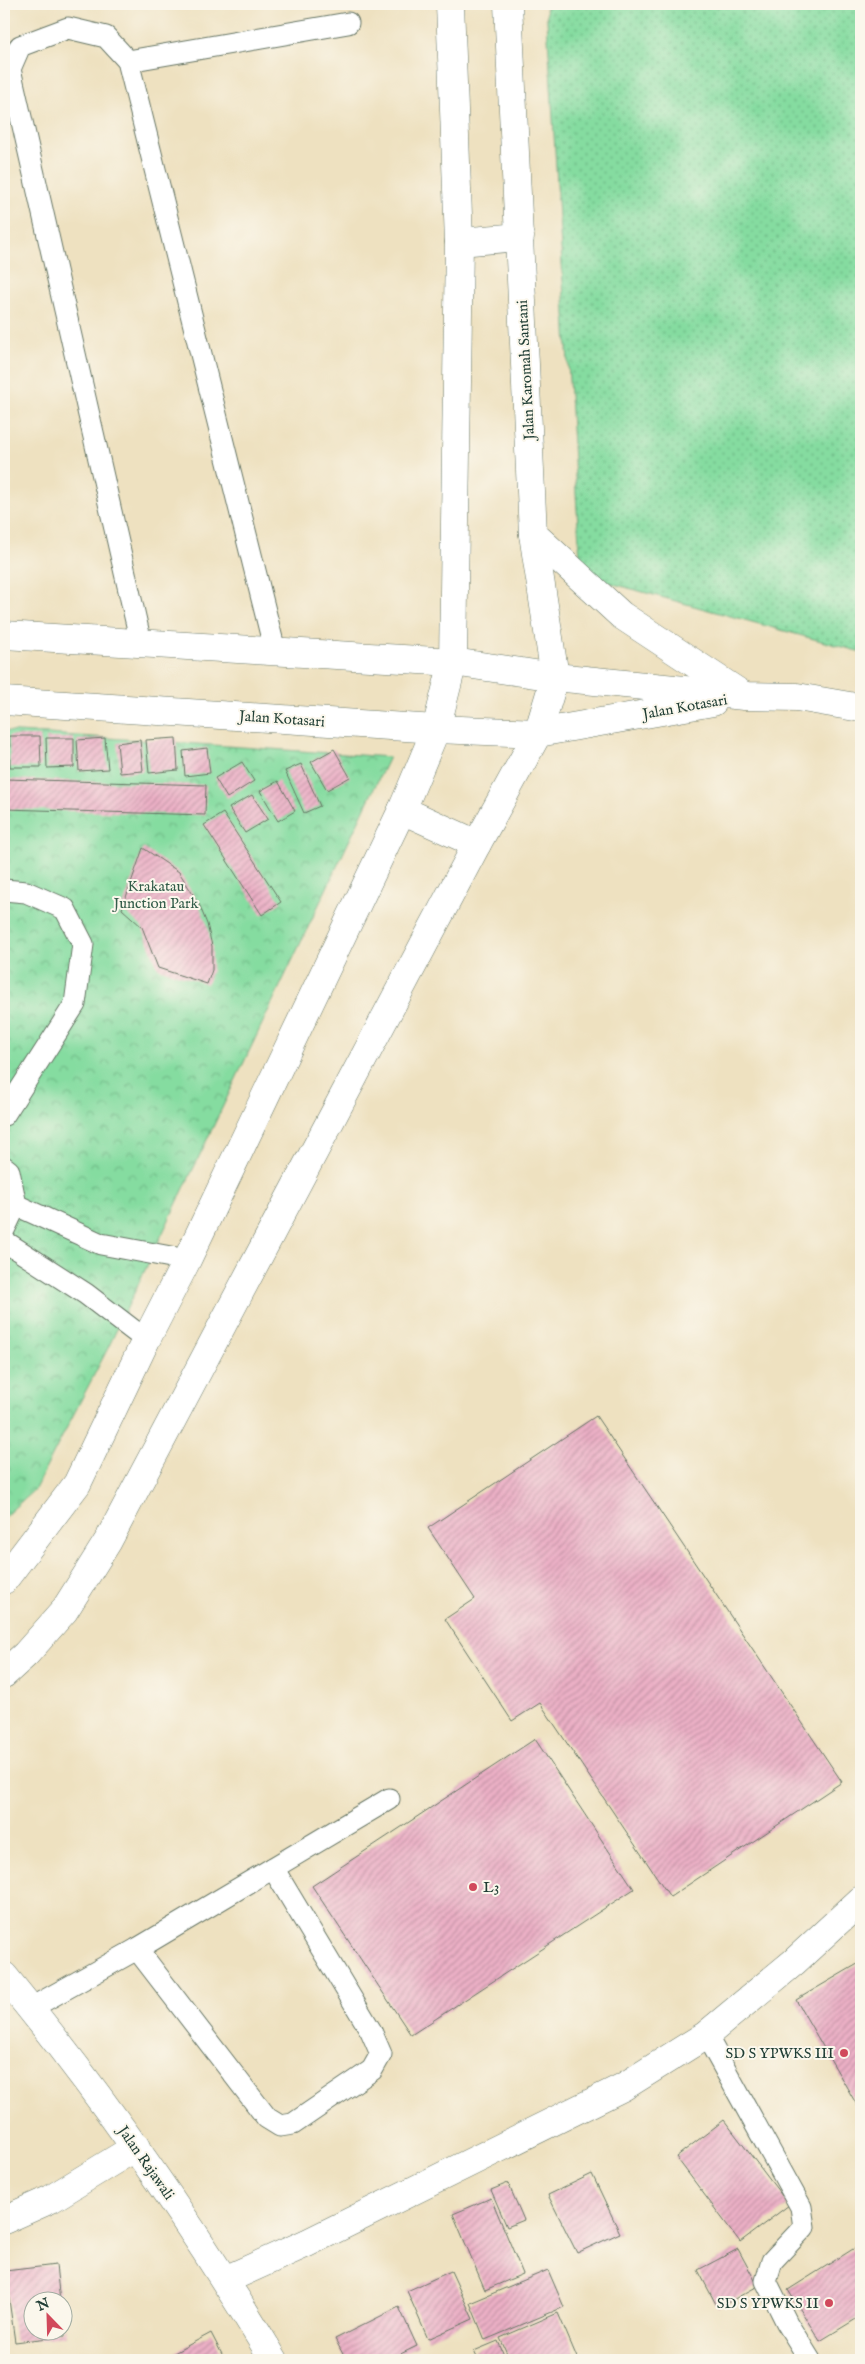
<svg xmlns="http://www.w3.org/2000/svg" width="865" height="2364" viewBox="0 0 865 2364" font-family="'IM FELL English',serif">
<defs>
<pattern id="grass-dots" width="8" height="8" patternUnits="userSpaceOnUse" patternTransform="scale(1.25)"><rect width="8" height="8" fill="#85dca0"/><path d="M2 2h.1M6 6h.1" fill="none" stroke="#6cb483" stroke-width="1.8" stroke-linecap="round"/></pattern>
<pattern id="park-crowns" width="20" height="18" patternUnits="userSpaceOnUse" patternTransform="scale(1.25)"><rect width="20" height="18" fill="#85dca0"/><path d="M2 6a3 3 0 1 1 6 0M12 15a3 3 0 1 1 6 0" fill="none" stroke="#6cb483"/></pattern>
<pattern id="building-hatch" width="6" height="6" patternUnits="userSpaceOnUse" patternTransform="scale(1.25)"><rect width="6" height="6" fill="#ecb0c6"/><path d="M-1 1l2-2M0 6l6-6M5 7l2-2" fill="none" stroke="#bf90a2"/></pattern>
</defs>
<rect width="100%" height="100%" fill="#fbf7ec"/>
<filter id="ink" filterUnits="userSpaceOnUse"><feTurbulence type="fractalNoise" baseFrequency=".02" numOctaves="2"/><feDisplacementMap in="SourceGraphic" scale="10" xChannelSelector="R" yChannelSelector="G"/><feConvolveMatrix kernelMatrix="1 2 1 2 8 2 1 2 1" color-interpolation-filters="sRGB"/></filter>
<filter id="wash" filterUnits="userSpaceOnUse"><feTurbulence type="fractalNoise" baseFrequency=".0096" numOctaves="4" result="noise"/><feDisplacementMap in="SourceGraphic" scale="20" xChannelSelector="R" yChannelSelector="G"/><feGaussianBlur stdDeviation="1.12" result="paint"/><feColorMatrix in="noise" values="0 0 0 0 0 0 0 0 0 0 0 0 0 0 0 0 0 1.4 0 .05"/><feComposite in="paint" operator="in"/></filter>
<g filter="url(#wash)">
<rect width="100%" height="100%" fill="#eee1c0"/>
<polygon fill="url(#grass-dots)" stroke="#528c6a" points="546,4 861,4 861,652 581,575"/>
<polygon fill="url(#park-crowns)" stroke="#528c6a" points="4,731 389,757 108,1348 35,1489 4,1517"/>
<g id="blocks">
<g fill="url(#building-hatch)">
<rect x="4" y="733" width="2" height="34"/>
<polygon points="9,736 40,736 41,767 10,767"/>
<polygon points="46,738 74,738 74,767 47,768"/>
<polygon points="105,738 108,769 79,771 77,740"/>
<polygon points="176,738 178,770 149,773 146,740"/>
<polygon points="140,740 143,771 120,773 117,743"/>
<polygon points="207,748 210,773 185,776 183,751"/>
<polygon points="334,749 350,777 327,790 311,762"/>
<polygon points="242,762 254,781 227,798 215,778"/>
<polygon points="301,764 320,806 304,813 285,771"/>
<polygon points="4,779 206,785 205,815 4,809"/>
<polygon points="278,781 295,811 278,821 260,791"/>
<polygon points="252,795 268,819 245,833 229,808"/>
<polygon points="223,813 281,902 262,915 204,825"/>
<polygon points="143,848 179,872 199,904 207,924 212,946 212,970 207,984 158,968 142,927 122,909"/>
<polygon points="596,1416 842,1782 670,1897 540,1703 512,1721 445,1619 475,1599 428,1528"/>
<polygon points="535,1739 634,1889 411,2035 312,1886"/>
<polygon points="861,1962 861,2112 796,2000"/>
<polygon points="724,2120 789,2205 740,2242 676,2157"/>
<polygon points="592,2174 620,2233 577,2253 548,2195"/>
<polygon points="508,2183 524,2220 507,2227 491,2190"/>
<polygon points="491,2198 523,2274 485,2290 453,2214"/>
<polygon points="861,2244 861,2316 820,2341 788,2290"/>
<polygon points="738,2249 758,2286 718,2308 698,2270"/>
<polygon points="56,2265 60,2302 32,2302 32,2332 62,2332 64,2326 65,2336 15,2342 5,2271"/>
<polygon points="548,2270 564,2307 485,2340 470,2303"/>
<polygon points="451,2271 473,2319 428,2339 407,2291"/>
<polygon points="399,2307 417,2346 388,2360 346,2360 335,2339"/>
<polygon points="558,2313 578,2360 554,2360 552,2356 541,2360 510,2360 500,2338"/>
<polygon points="211,2333 225,2360 161,2360"/>
<polygon points="498,2341 506,2360 478,2360 474,2351"/>
</g>
</g>
</g>
<g filter="url(#ink)">
<use href="#blocks" fill-opacity="0" stroke="#677665" stroke-width="1"/>
<g fill="none" stroke-linecap="round" stroke-linejoin="round">
<defs>
<g id="lane">
<polyline points="128,61 348,23"/>
<polyline points="141,643 10,69 20,46 68,28 106,37 128,61 275,651"/>
<polyline points="4,890 26,892 65,909 83,944 75,1004 4,1115"/>
<polyline points="4,1167 9,1171 16,1205 4,1230"/>
<polyline points="16,1205 101,1244 187,1260"/>
<polyline points="4,1241 86,1294 146,1340"/>
<polyline points="137,1949 267,2118 280,2126 293,2124 372,2070 381,2054 371,2031 273,1868"/>
<polyline points="31,2008 137,1949 389,1799"/>
<polyline points="706,2035 801,2207 804,2227 772,2261 766,2281 787,2323 810,2360"/>
</g>
<g id="street">
<polyline points="459,242 520,237"/>
<polyline points="533,534 621,615 741,694"/>
<polyline points="4,635 453,662 555,677 744,696 797,697 861,708"/>
<polyline points="4,701 436,729 538,733 713,702"/>
<polyline points="402,810 477,844"/>
<polyline points="4,1580 77,1484 146,1340 187,1260 402,810 436,729 453,662 459,242 450,4"/>
<polyline points="4,1674 26,1654 64,1611 108,1541 477,844 538,733 555,677 533,534 508,4"/>
<path d="M 4,1976 C 104,2097 193,2226 274,2360"/>
<polyline points="4,2220 51,2199 136,2147"/>
<polyline points="225,2280 307,2243 623,2087 706,2035 794,1962 861,1900"/>
</g>
</defs>
<use href="#lane" stroke="#677665" stroke-width="23"/>
<use href="#street" stroke="#677665" stroke-width="29"/>
<use href="#lane" stroke="#fff" stroke-width="21"/>
<use href="#street" stroke="#fff" stroke-width="28"/>
</g>
</g>
<g fill="#d1495b" stroke="#fbf7ec" stroke-width="2">
<circle cx="473" cy="1887" r="5"/>
<circle cx="844" cy="2053" r="5"/>
<circle cx="829" cy="2303" r="5"/>
</g>
<g text-anchor="middle" dominant-baseline="central" stroke-width="4" stroke-linejoin="round" paint-order="stroke">
<g font-size="15" fill="#1f3d34" stroke="#fbf7ec">
<text transform="translate(526 370) rotate(-93)">Jalan Karomah Santani</text>
<text transform="translate(685 707) rotate(-10)">Jalan Kotasari</text>
<text transform="translate(282 719) rotate(4)">Jalan Kotasari</text>
<text transform="translate(146 2163) rotate(55)">Jalan Rajawali</text>
</g>
<g font-size="15" fill="#335d4a" stroke="#fbf7ec">
<text x="156" y="886">Krakatau<tspan x="156" dy="17">Junction Park</tspan></text>
</g>
<g font-size="15" fill="#1f3d34" stroke="#fbf7ec" text-anchor="end">
<text x="483" y="1887" text-anchor="start">L3</text>
<text x="834" y="2053">SD S YPWKS III</text>
<text x="819" y="2303">SD S YPWKS II</text>
</g>
</g>
<rect width="865" height="2364" fill="none" stroke="#fbf7ec" stroke-width="20"/>
<g transform="translate(48 2316) rotate(337)"><circle r="24" fill="#fbf7ec" stroke="#a3ada2"/>
<path d="M0-4L9 19L0 12L-9 19Z" fill="#d1495b"/>
<text y="-8" font-size="14" font-weight="bold" text-anchor="middle" fill="#1f3d34">N</text>
</g>
</svg>
